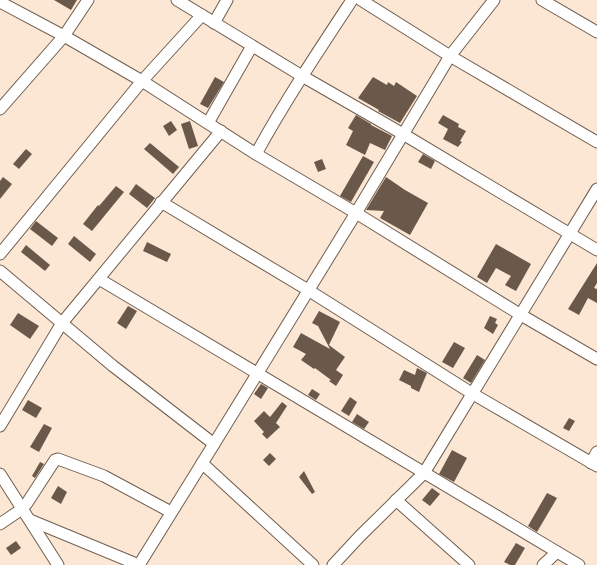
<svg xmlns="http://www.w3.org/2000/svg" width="597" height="565" viewBox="0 0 597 565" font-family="Montserrat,sans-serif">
<rect width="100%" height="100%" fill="#fce7d5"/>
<g fill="#6a594a">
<polygon points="54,0 77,0 71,10"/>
<polygon points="215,77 224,82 208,108 200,104"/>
<polygon points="373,77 387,85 388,82 394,86 396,82 417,96 400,123 378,111 379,110 358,98"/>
<polygon points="356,115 371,124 371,125 392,136 385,150 370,143 365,155 346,145 353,131 348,128"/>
<polygon points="443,115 459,124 458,127 466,131 460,141 462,142 458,147 443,139 448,129 438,123"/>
<polygon points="171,121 177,130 169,136 163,126"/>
<polygon points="190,121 198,146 189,149 181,124"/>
<polygon points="150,143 179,167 173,174 144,149"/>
<polygon points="26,149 32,154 19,169 13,164"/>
<polygon points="423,154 435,161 431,169 418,162"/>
<polygon points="363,156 374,162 351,202 340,196"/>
<polygon points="322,159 326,169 318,172 314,162"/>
<polygon points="3,177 12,184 0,199 0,181"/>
<polygon points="386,177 405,190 428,203 410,235 380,218 384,211 366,210"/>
<polygon points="136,184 155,198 147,208 129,194"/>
<polygon points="116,186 124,192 92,231 83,224 98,205 99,206"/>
<polygon points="36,221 58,238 52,246 30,229"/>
<polygon points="74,236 96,254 90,262 68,244"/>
<polygon points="147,242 171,254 167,262 143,251"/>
<polygon points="496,244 531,264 516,291 505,285 511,276 496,268 487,283 477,277"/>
<polygon points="26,245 50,265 45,271 21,252"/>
<polygon points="597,263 597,283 594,288 597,289 597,303 588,298 579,315 568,309"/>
<polygon points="128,306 137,311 126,329 117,323"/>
<polygon points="319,311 340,322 329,345 345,357 336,370 343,375 336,386 329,381 331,380 315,368 314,369 301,360 306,354 293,347 301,333 330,349 318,326 312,323"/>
<polygon points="18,313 39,326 30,339 10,325"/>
<polygon points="490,316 497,319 495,323 498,325 493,334 484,328"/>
<polygon points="454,342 465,348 453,368 442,362"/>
<polygon points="477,355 485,360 471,383 463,378"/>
<polygon points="417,368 427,373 419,392 411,388 411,386 399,380 404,370 415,375"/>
<polygon points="261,384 268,388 261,399 254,394"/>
<polygon points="312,389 320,394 316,400 308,395"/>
<polygon points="350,397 357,402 349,416 341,411"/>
<polygon points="28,400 42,408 36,418 22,410"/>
<polygon points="282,402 287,406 276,423 280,427 267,439 262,434 264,432 254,421 264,411 270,417"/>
<polygon points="357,414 369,422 364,429 352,422"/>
<polygon points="569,418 575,421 569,431 563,428"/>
<polygon points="44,424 52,428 39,452 30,447"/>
<polygon points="452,450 467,458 454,482 439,474"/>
<polygon points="270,453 276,459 269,466 263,460"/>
<polygon points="40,462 44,464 35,478 32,476"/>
<polygon points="304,471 315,492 312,494 299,477"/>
<polygon points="58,486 67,492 61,504 51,498"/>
<polygon points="432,488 440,494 430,506 422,500"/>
<polygon points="547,493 557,498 537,532 528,526"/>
<polygon points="16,541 21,548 11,555 6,548"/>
<polygon points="516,543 525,548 515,565 510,565 504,562"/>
</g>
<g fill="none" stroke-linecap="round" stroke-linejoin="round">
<defs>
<g id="minor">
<polyline points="177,0 302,76 403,134 597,250"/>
<polyline points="361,0 450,56 597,142"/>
<polyline points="542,0 597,32"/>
<polyline points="0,2 64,36 142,81 256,154 356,213 521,315 597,359"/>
<polyline points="214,23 227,0"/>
<polyline points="0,109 64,36 88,0"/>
<polyline points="208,123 252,46"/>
<path d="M 256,154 C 285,101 319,50 352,0"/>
<polyline points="161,202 308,290 473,394 597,466"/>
<polyline points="0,254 142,81 202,15"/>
<polyline points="0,271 113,366 214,444"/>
<polyline points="99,279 579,565"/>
<polyline points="0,426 62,323 221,131"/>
<polyline points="202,463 313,565"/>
<polyline points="591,463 597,452"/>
<polyline points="0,474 58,565"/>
<polyline points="396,500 469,565"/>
<polyline points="30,520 139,565"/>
<polyline points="0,524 22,509 27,503 53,463 55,460 58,459 104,476 171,512"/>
<polyline points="139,565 214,444 356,213 450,56 494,0"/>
<polyline points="333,565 360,536 424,473 597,189"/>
<polyline points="543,565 557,552"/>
</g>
</defs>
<use href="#minor" stroke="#705e4f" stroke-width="13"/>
<use href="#minor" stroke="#fff" stroke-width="11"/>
</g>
</svg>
